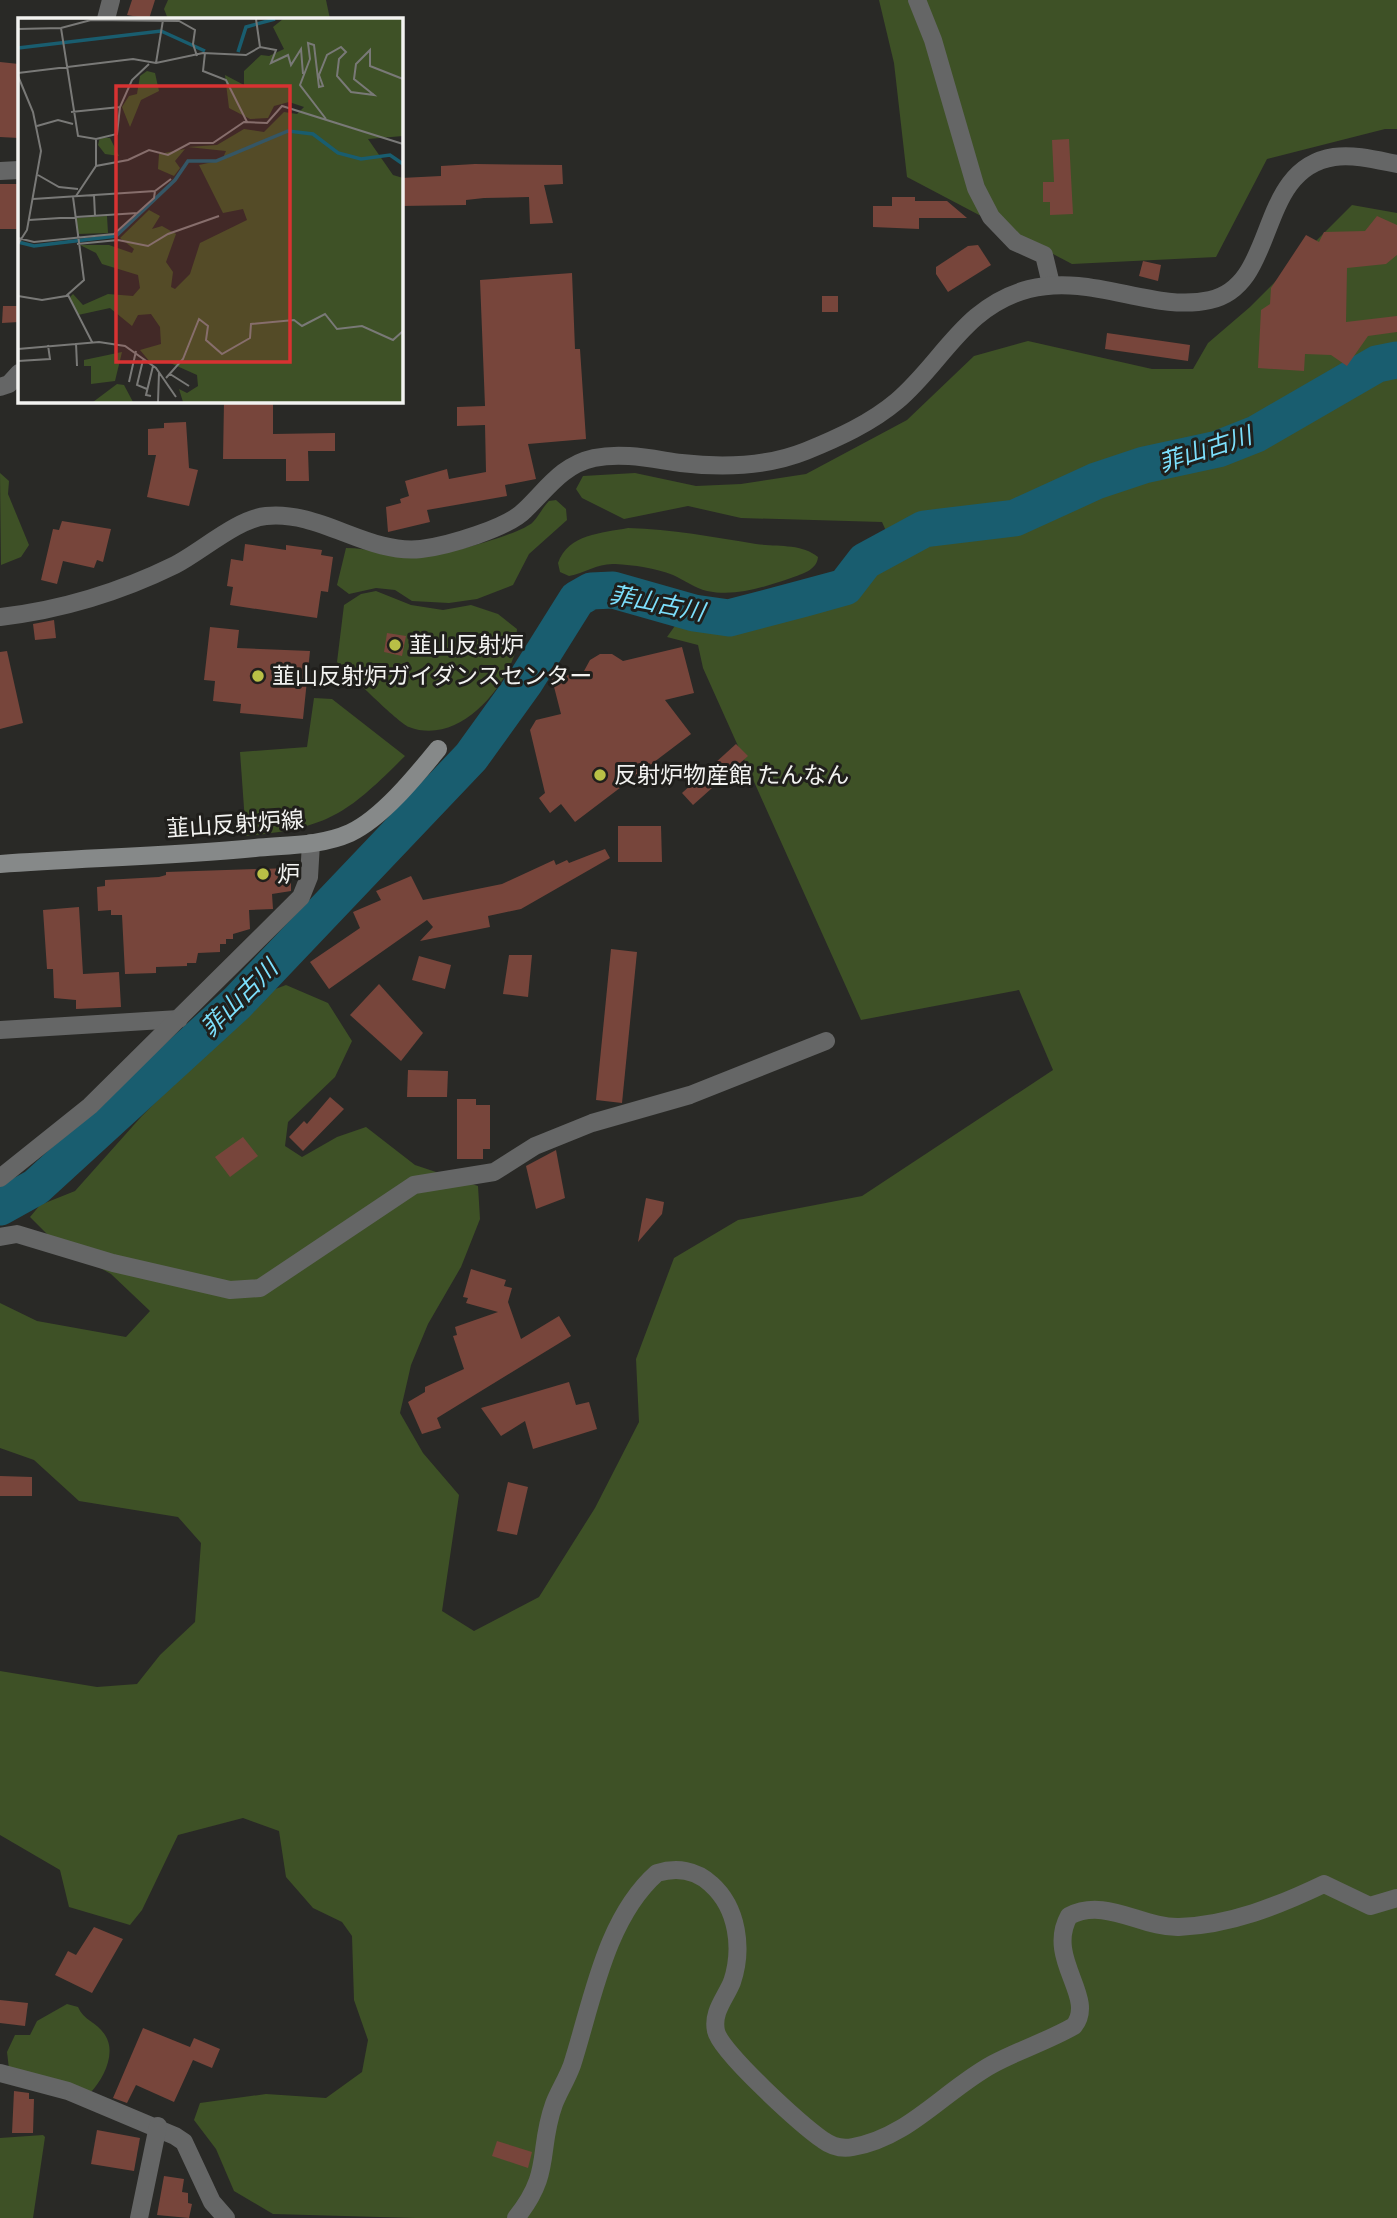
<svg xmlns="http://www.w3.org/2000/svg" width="1397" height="2218" viewBox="0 0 1397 2218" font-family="Cabin,'Noto Sans JP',sans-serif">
<rect width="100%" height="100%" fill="#292926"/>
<g fill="#3e5126">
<polygon points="168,0 326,0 330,19 168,19 164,9"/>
<polygon points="879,0 1397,0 1397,129 1385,129 1267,159 1216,257 1072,264 907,177 894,63"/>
<polygon points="1352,205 1397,213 1397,2218 415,2218 273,2214 234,2191 216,2149 194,2120 200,2103 266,2094 326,2098 362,2072 368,2040 354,2000 352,1936 342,1922 313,1908 286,1877 279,1831 243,1818 178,1835 142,1910 130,1925 69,1907 60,1870 0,1835 0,1671 97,1687 137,1684 160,1655 195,1622 201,1543 178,1517 79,1501 34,1460 0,1448 0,1303 37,1321 126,1337 150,1311 111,1274 56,1243 30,1217 40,1205 75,1191 141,1117 262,994 286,985 328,1003 352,1041 335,1077 288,1122 285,1146 302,1157 337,1137 366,1127 415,1165 478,1186 480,1219 461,1267 428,1324 411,1365 400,1413 423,1453 459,1495 442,1611 474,1631 539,1597 595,1508 639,1422 636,1359 674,1258 738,1220 862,1196 1053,1070 1019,990 861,1020 703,668 698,645 667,637 677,623 736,626 848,597 896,553 882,522 741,518 688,506 624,519 582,498 576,489 583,476 635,473 696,486 741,484 806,474 907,420 974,356 1028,341 1152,369 1193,369 1208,343 1250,307"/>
<polygon points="0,473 9,481 8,494 29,545 21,557 1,565"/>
<path d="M 556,500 L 566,509 L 567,520 L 529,554 L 513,585 L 477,599 L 449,603 L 412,601 L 395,590 L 376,588 L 349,594 L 337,585 L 346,548 C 370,548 387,555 410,558 C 428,560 521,535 533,522 C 539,516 542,508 549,501 Z"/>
<path d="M 628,528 C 672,529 713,537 756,544 C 777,547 801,543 818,557 C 817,570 802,574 791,578 C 764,587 736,597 707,591 C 695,588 684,580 673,575 C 655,568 634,565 615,564 C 598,563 585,573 569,576 L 560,572 L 558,563 C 568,534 602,533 628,528 Z"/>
<path d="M 376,591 L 411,605 L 443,610 L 471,605 L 498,614 L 517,629 C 516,638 517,649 514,656 C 500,696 455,745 409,727 C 397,722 350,674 337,662 L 344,605 L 361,594 Z"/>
<path d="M 314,698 L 332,699 L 405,756 C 347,814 329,828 246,836 L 240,752 L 307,747 Z"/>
<path d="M 67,2004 L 78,2007 C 83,2020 98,2023 105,2035 C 117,2053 103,2079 91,2092 L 9,2069 L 7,2052 L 15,2035 L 30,2035 L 37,2021 Z"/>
<polygon points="43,2135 45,2137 33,2218 0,2218 0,2138"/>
</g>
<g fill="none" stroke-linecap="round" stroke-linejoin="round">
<polyline stroke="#195d6f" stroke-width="37" points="0,1207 36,1187 237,1003 471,757 525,682 577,599 591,591 613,590 694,613 729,618 805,598 845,587 865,561 924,529 1015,518 1096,481 1144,465 1218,449 1256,434 1377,364 1397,360"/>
</g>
<g fill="#77453b">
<polygon points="132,0 155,0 149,19 127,15"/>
<polygon points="0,62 19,64 19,138 0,137"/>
<polygon points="1069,139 1073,214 1050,215 1050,202 1043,202 1043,182 1054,182 1052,140"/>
<polygon points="475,164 562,165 563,184 544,185 553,223 530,224 529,197 484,198 466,200 466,205 401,206 401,178 441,176 441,166"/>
<rect x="0" y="184" width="17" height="45"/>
<polygon points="892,197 915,197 915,201 947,201 967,218 919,218 919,229 873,227 873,206 892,206"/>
<polygon points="1377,216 1397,225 1397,255 1386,264 1347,268 1346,322 1397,316 1397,332 1368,336 1347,366 1331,355 1305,354 1304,371 1258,368 1261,310 1270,304 1271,288 1306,235 1319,242 1324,232 1365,231"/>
<polygon points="978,245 991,265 948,292 936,274 936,267 968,246"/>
<polygon points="1143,261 1161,265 1158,281 1139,276"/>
<polygon points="572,273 575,349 580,349 586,439 528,444 536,479 505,485 507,496 427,510 430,522 388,532 386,507 401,503 400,499 409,496 405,481 447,469 449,479 486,472 485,425 457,426 457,407 485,406 480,280"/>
<rect x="822" y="296" width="16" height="16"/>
<polygon points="3,306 19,306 19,322 2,323"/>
<polygon points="1107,333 1190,345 1188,361 1105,349"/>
<polygon points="224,401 273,401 273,434 335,433 335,451 308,451 309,481 286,481 286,459 223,459"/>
<polygon points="186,422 189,468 198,470 189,506 147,497 156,455 148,455 148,429 164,428 164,423"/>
<polygon points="62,521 111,529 103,562 97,560 94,568 63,561 57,584 41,580 53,529 59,530"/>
<polygon points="245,544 286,550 286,545 322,550 321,555 333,557 328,592 321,591 317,618 230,605 233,587 227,586 231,559 243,561"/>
<polygon points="54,620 56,638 35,640 33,624"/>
<polygon points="210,627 239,630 237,648 310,651 303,719 240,713 241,704 213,701 215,681 204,680"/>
<polygon points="387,633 406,636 402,656 384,652"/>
<polygon points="682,647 694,693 665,700 691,734 575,822 561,804 550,813 539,798 545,793 530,730 536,720 561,714 552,679 584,671 590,660 600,654 612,654 623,661"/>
<polygon points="7,651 23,723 0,729 0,652"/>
<polygon points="736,744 748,756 693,805 682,793"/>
<polygon points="618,826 661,826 662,862 618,862"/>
<polygon points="605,849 610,858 521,909 488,916 490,927 420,941 433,927 427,920 329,989 310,962 360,928 353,912 381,900 376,891 411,876 423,900 502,884 554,860 556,865 567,860 569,863"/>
<polygon points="291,868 291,891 272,894 273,909 249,910 250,929 233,934 233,939 226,939 226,944 220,944 220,952 198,953 196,963 187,963 187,966 156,967 156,973 125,974 122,915 111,915 111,910 98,911 97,887 105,886 105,880 159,877 166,875 166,872"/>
<polygon points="79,907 83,974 119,972 121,1007 76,1009 76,1000 54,998 53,969 47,969 43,910"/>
<polygon points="611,949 637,952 622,1103 596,1100"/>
<polygon points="509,955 532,955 528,997 503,994"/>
<polygon points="419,956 451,965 445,989 412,980"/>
<polygon points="379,984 423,1033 401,1061 350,1015"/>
<polygon points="408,1070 448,1071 447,1097 407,1097"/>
<polygon points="330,1097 344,1109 303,1151 289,1137 304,1121 307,1124"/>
<polygon points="457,1099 476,1099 476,1105 490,1105 490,1149 483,1149 483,1159 457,1159"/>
<polygon points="243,1137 258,1156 230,1177 215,1157"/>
<polygon points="556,1150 565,1198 536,1209 526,1166"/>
<polygon points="646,1198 664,1202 662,1214 638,1242"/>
<polygon points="471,1269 506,1280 504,1286 512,1288 508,1302 521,1339 559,1316 571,1336 437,1418 441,1428 422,1434 408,1402 425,1392 425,1387 464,1369 453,1336 457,1335 455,1327 498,1312 466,1303 468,1298 463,1297"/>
<polygon points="569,1382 576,1405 589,1402 597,1429 533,1449 525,1421 501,1436 481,1408"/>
<polygon points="0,1476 32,1477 32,1496 0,1496"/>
<polygon points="508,1482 528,1487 517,1535 497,1531"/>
<polygon points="94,1927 123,1939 92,1993 55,1975 68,1951 76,1955"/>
<polygon points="0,2000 28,2003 25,2026 0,2023"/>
<polygon points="143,2028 190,2047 194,2038 220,2049 212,2068 193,2060 174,2102 136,2085 127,2103 113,2098"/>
<polygon points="14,2091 29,2093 29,2099 34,2099 33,2133 12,2133"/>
<polygon points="97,2130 140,2138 134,2171 91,2164"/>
<polygon points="497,2141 532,2152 528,2168 492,2156"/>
<polygon points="164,2176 184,2179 182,2192 188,2193 188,2203 192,2204 189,2218 157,2215"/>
</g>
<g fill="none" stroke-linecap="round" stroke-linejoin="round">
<g stroke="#656666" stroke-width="18">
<polyline points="917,0 933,40 976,188 991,217 1015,242 1044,255 1051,284"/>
<polyline points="106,19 111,0"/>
<polyline points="0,171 19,170"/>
<polyline points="0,387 9,384 19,373"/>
<polyline points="0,1030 179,1019"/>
<polyline points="0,1178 90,1106 301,897 309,877 311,843"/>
<polyline points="0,1237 17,1234 113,1263 230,1290 260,1288 414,1185 494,1172 535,1146 592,1123 690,1095 826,1041"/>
<polyline points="0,2073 68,2091 175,2136 184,2142 212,2202 226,2218"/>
<polyline points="139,2218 158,2126"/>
<path d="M 516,2218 C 553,2172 537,2151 554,2104 C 559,2091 567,2079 572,2065 C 592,2003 605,1919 657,1873 C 677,1867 696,1870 711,1884 C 738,1908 743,1949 732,1982 C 725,1999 712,2012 716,2031 C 720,2052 803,2126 823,2140 C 831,2146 842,2149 853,2147 C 908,2138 945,2090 993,2064 C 1019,2050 1048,2041 1074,2026 C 1097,1997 1045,1959 1069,1916 C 1105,1897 1142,1928 1179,1927 C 1230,1925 1278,1906 1324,1884 L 1370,1906 L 1397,1898"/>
</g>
<path stroke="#656666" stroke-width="18" d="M 0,617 C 61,610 120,592 175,565 C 202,551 237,519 266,516 C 320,510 368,555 421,549 C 447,546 508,528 525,510 C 547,489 562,465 594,458 C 623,452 652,459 681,463 C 724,468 766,467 806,451 C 838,438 871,423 897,401 C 943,362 964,306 1029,289 C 1093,273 1153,313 1210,300 C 1279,285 1255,169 1334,157 C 1354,154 1377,160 1397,164"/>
<path stroke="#868989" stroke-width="18" d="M 0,864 C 85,858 171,856 255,848 C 286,845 321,846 350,833 C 382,818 416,776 438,749"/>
</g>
<g fill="#b9c046" stroke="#201f1c" stroke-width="2.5">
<circle cx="395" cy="645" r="7"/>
<circle cx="258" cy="676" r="7"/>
<circle cx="600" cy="775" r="7"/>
<circle cx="263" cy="874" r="7"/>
</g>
<g text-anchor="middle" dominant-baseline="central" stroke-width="6" stroke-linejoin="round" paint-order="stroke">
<g font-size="23" fill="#f2f2f0" stroke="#201f1c" text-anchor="start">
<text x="409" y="645">韮山反射炉</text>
<text x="272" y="676">韮山反射炉ガイダンスセンター</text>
<text x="614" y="775">反射炉物産館 たんなん</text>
<text x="277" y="874">炉</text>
</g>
<g font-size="23" fill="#f2f2f0" stroke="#201f1c">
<text transform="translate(235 824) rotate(-4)">韮山反射炉線</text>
</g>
<g font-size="24" font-style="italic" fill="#7cdffc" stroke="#201f1c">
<text transform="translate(1205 449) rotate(-18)">菲山古川</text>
<text transform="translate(657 603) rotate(11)">菲山古川</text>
<text transform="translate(239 998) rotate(-45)">菲山古川</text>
</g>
</g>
<g transform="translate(18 18)">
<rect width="385" height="385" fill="#292926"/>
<path d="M 265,1 L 385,1 L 385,118 L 350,121 L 375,157 L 385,160 L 385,384 L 165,384 L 161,371 L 169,375 L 180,368 L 179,357 L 150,344 L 132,344 L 122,332 L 143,326 L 142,309 L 133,296 L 120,297 L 114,308 L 92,290 L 60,297 L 52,279 L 55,276 L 65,287 L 90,276 L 115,278 L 122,270 L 120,257 L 84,246 L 78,235 L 62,227 L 91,227 L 114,235 L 116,231 L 102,220 L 131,192 L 142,198 L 134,211 L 144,208 L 158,216 L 148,244 L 155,254 L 153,269 L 157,271 L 172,256 L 182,225 L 229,202 L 225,191 L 205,195 L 181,147 L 204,142 L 208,133 L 170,129 L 199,127 L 226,111 L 246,114 L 266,94 L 279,96 L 286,89 L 271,84 L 256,88 L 250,100 L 232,101 L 211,90 L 207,57 L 226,67 L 226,53 L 243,37 L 251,38 L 266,31 L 255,9 ZM 129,53 L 137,55 L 141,73 L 123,82 L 112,109 L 104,89 L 111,78 L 119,76 L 122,58 ZM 82,119 L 92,120 L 101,138 L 87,136 L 80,127 ZM 167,131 L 157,143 L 162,150 L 156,158 L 140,151 L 141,136 ZM 89,198 L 90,215 L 60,216 L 58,200 ZM 104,334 L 97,363 L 73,366 L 73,348 L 66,348 L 66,342 ZM 99,366 L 106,367 L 115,384 L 75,384 Z" fill="#3e5126"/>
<path fill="none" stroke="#195d6f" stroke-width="3.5" d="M 0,30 L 143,13 L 187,33M 220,34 L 228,9 L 257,1M 0,224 L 16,228 L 98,218 L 157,162 L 170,143 L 198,143 L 270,113 L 295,116 L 320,135 L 343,141 L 372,137 L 385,146"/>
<path fill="none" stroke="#797977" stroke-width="2" d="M 238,1 L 242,29M 43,10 L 60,118 L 78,121 L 99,116 L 102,89 L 114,62 L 131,46M 0,11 L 43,10 L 73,2 L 161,3 L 177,12 L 175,26 L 179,38M 187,35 L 185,53 L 208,62 L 229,104M 138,45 L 145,2M 0,55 L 115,41 L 138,45 L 185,35 L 228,37 L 242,29 L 258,32 L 253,45 L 270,37 L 273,47 L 283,31 L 285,56M 0,58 L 15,94 L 23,133 L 9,212 L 0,226M 53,94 L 102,89M 308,101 L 282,67 L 292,41 L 290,25 L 296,27 L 301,69 L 305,68 L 301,57 L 309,37 L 323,29 L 328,34 L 321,41 L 319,58 L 333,74 L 356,77 L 336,61 L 338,46 L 352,32 L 352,48 L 385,61M 19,108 L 40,102 L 55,106M 78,148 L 78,121M 20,157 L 41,169 L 60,171M 76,177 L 77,198M 58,178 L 78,148 L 110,142 L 131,132 L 150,137 L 172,125 L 195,125 L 226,104 L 249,105 L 264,88 L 385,126M 15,181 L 137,173 L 153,161M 11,202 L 120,195M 0,220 L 16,224 L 96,216 L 136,180 L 137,173M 59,226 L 100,222 L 130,228 L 150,216 L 201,198M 50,277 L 74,324M 0,278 L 24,282 L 48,278 L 66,262 L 55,179M 58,325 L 59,348M 0,331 L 81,324 L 107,328 L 138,350 L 158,379M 125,342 L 119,367 L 129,371M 0,343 L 32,341 L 30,327M 152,356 L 171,368M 148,360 L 165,341 L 181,301 L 190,308 L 188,322 L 204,336 L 232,320 L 233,306 L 276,302 L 284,308 L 307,296 L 319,311 L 344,308 L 375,322 L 385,313M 111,364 L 118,333M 133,378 L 128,377 L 135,348M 140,384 L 141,354"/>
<path fill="#d73232" fill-opacity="0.15" stroke="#d73232" stroke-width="3.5" d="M 98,68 L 272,68 L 272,344 L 98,344 Z"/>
<rect width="385" height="385" fill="none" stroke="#f2f2f0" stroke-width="3.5"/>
</g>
</svg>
